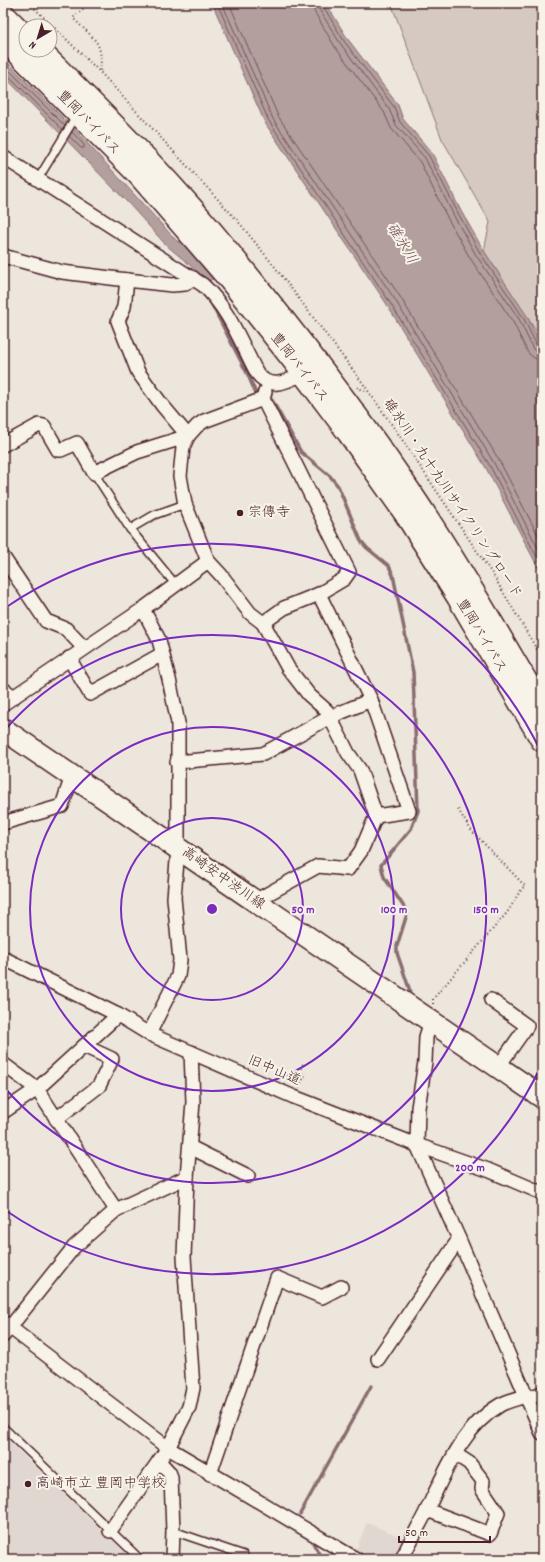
<svg xmlns="http://www.w3.org/2000/svg" width="545" height="1562" viewBox="0 0 545 1562" font-family="Dekko,'Klee One',sans-serif">
<rect width="100%" height="100%" fill="#ece6dd"/>
<filter id="ink" filterUnits="userSpaceOnUse"><feTurbulence type="fractalNoise" baseFrequency=".025" numOctaves="2"/><feDisplacementMap in="SourceGraphic" scale="8" xChannelSelector="R" yChannelSelector="G"/><feConvolveMatrix kernelMatrix="1 2 1 2 8 2 1 2 1" color-interpolation-filters="sRGB"/></filter>
<g filter="url(#ink)">
<g fill="#e0d7d0">
<polygon points="3,1436 112,1540 132,1559 3,1559"/>
<polygon points="367,1523 406,1539 395,1559 367,1559 355,1552"/>
</g>
<polygon fill="#d5c9c2" stroke="#907476" points="391,3 542,3 542,340 484,251 490,222 442,139"/>
<g fill="#b39f9d" stroke="#896c6f">
<polygon points="212,3 326,3 347,38 398,105 403,119 432,153 461,211 484,251 527,316 542,348 542,575 486,468 386,303 265,123"/>
<polygon points="3,58 78,133 174,238 178,242 182,242 213,279 209,281 166,245 129,204 3,75"/>
</g>
<g fill="none" stroke-linecap="round" stroke-linejoin="round">
<g stroke="#745259" stroke-width="1">
<polyline points="217,3 269,121 389,301 490,466 542,567"/>
<polyline points="222,3 273,119 394,298 494,463 542,556"/>
<polyline points="229,3 278,116 399,295 499,460 542,543"/>
<polyline points="312,3 314,11 335,47 384,112 391,128 420,162 448,219 470,258 513,322 528,353 534,358 542,360"/>
<polyline points="318,3 319,9 340,43 389,109 396,125 425,158 454,216 476,255 519,319 533,349 537,353 542,354"/>
<polyline points="323,3 323,6 344,41 394,107 400,122 429,156 458,213 480,253 523,317 537,346 542,348"/>
<polyline points="3,64 65,126"/>
<polyline points="3,73 7,74 63,130"/>
<polyline points="69,136 81,148 84,148 84,145 72,132"/>
</g>
<g stroke="#896c6f" stroke-width="3.5">
<polyline points="210,301 248,375 257,396"/>
<polyline points="272,400 301,452 330,476 338,486 361,541 367,548 389,566 393,575 413,672 418,811 411,829 381,865 384,877 406,910 407,914 397,946 397,953 410,991"/>
<polyline points="300,1514 371,1386"/>
<polyline points="313,1543 322,1559"/>
</g>
<defs>
<g id="lane">
<polyline points="38,179 72,123 77,117"/>
<polyline points="94,473 130,529 176,585"/>
<polyline points="130,529 154,515 185,504"/>
<polyline points="3,1427 140,1559"/>
<polyline points="173,1531 244,1555"/>
</g>
<g id="street">
<path d="M 3,157 L 203,285 C 229,309 241,343 257,373 C 271,393 291,379 309,371"/>
<polyline points="3,256 62,272 127,280 172,285 185,284 193,278"/>
<polyline points="127,280 124,307 118,321 138,372 162,405 188,436"/>
<polyline points="3,445 39,425 44,426 58,450 61,450 77,443 94,473 137,452 188,436"/>
<polyline points="3,557 46,621 66,629 84,648"/>
<polyline points="319,594 371,700 409,811 376,816"/>
<polyline points="143,609 159,640 169,679 178,723 178,848 174,898 180,960 178,976 149,1034"/>
<polyline points="263,623 284,608 319,594 344,579 349,572 263,399 265,392"/>
<polyline points="69,658 90,694 162,654"/>
<polyline points="3,689 14,697"/>
<polyline points="3,704 143,609 208,561"/>
<polyline points="177,762 263,754 330,717 371,700"/>
<polyline points="3,823 62,806 72,776"/>
<polyline points="255,901 318,866 348,869 361,851 376,816 360,770 348,753 327,711 309,695 288,668 263,623 250,613 221,575 208,561 185,504 180,476 183,447 188,436 197,426 204,421 263,399"/>
<polyline points="3,958 118,1015 149,1034 294,1097 417,1145 488,1170 542,1193"/>
<polyline points="491,1000 527,1026 498,1067"/>
<polyline points="431,1021 426,1037 425,1062 418,1108 417,1145 459,1239 542,1433"/>
<polyline points="3,1064 37,1089 116,1210"/>
<polyline points="3,1112 37,1089 118,1015"/>
<polyline points="56,1119 99,1086 112,1059 84,1046"/>
<polyline points="190,1147 248,1176"/>
<polyline points="3,1322 168,1448 356,1559"/>
<polyline points="3,1336 74,1247 116,1210 187,1177"/>
<polyline points="378,1359 459,1239"/>
<polyline points="526,1399 542,1393"/>
<polyline points="159,1461 169,1472 171,1477 173,1531 172,1559"/>
<polyline points="210,1474 277,1278 322,1297 341,1287"/>
<polyline points="427,1510 490,1534 498,1513 482,1489 483,1481 469,1463 455,1454"/>
<polyline points="110,1531 168,1448 189,1407 193,1388 184,1257 187,1177 193,1102 191,1052"/>
<path d="M 402,1559 C 409,1543 418,1528 426,1512 C 444,1475 461,1428 500,1405 C 507,1401 517,1399 525,1396"/>
</g>
<polyline id="primary" points="3,729 542,1097"/>
<g id="highway">
<polyline points="3,14 26,37"/>
<polyline points="3,38 139,175 230,280 294,361 348,432 405,513 458,597 542,740"/>
<path d="M 39,50 C 86,97 134,144 179,194 C 208,225 235,260 262,293 C 316,360 368,429 416,501 C 461,568 501,639 542,708"/>
</g>
</defs>
<use href="#lane" stroke="#4a1f2b" stroke-width="10"/>
<use href="#street" stroke="#4a1f2b" stroke-width="16"/>
<use href="#primary" stroke="#4a1f2b" stroke-width="24"/>
<use href="#highway" stroke="#4a1f2b" stroke-width="25"/>
<g stroke="#4a1f2b" stroke-width="2" stroke-dasharray="1 3" stroke-linecap="butt">
<polyline points="29,3 100,72 237,220 275,267 362,382 397,432 493,575 542,658"/>
<path d="M 89,3 L 73,18 C 93,39 104,40 100,72"/>
<polyline points="540,3 542,6"/>
<polyline points="357,387 367,392"/>
<path d="M 433,1004 L 433,999 L 505,915 C 513,906 516,894 525,886 L 471,830 L 457,808"/>
<polyline points="299,1087 305,1075 299,1072 303,1064"/>
</g>
<use href="#lane" stroke="#f7f3e8" stroke-width="7"/>
<use href="#street" stroke="#f7f3e8" stroke-width="13"/>
<use href="#primary" stroke="#f7f3e8" stroke-width="21"/>
<use href="#highway" stroke="#f7f3e8" stroke-width="22"/>
</g>
</g>
<g fill="none" stroke="#7b2cbf" stroke-width="2">
<circle cx="212" cy="909" r="91"/>
<circle cx="212" cy="909" r="182"/>
<path d="M4 731A274 274 0 1 1 4 1087"/>
<path d="M541 1066A365 365 0 0 1 5 1210M5 608A365 365 0 0 1 541 752"/>
</g>
<g fill="#4a1f2b" stroke="#f7f3e8" stroke-width="1.5">
<circle cx="240" cy="513" r="4"/>
<circle cx="28" cy="1484" r="4"/>
</g>
<g text-anchor="middle" dominant-baseline="central" stroke-width="4" stroke-linejoin="round" paint-order="stroke">
<g font-size="14" fill="#4a1f2b" stroke="#f7f3e8">
<text transform="translate(88 123) rotate(46)">豊岡バイパス</text>
<text transform="translate(299 368) rotate(52)">豊岡バイパス</text>
<text transform="translate(452 499) rotate(56)">碓氷川・九十九川サイクリングロード</text>
<text transform="translate(481 636) rotate(59)">豊岡バイパス</text>
<text transform="translate(223 879) rotate(35)">高崎安中渋川線</text>
<text transform="translate(274 1071) rotate(23)">旧中山道</text>
</g>
<g font-size="14" fill="#4a1f2b" stroke="#f7f3e8" text-anchor="start">
<text x="248" y="513">宗傳寺</text>
<text x="36" y="1484">高崎市立 豊岡中学校</text>
</g>
<g font-size="15" font-style="italic" fill="#6f4c53" stroke="#f7f3e8">
<text transform="translate(401 244) rotate(59)">碓氷川</text>
</g>
</g>
<circle cx="212" cy="909" r="6" fill="#7b2cbf" stroke="#f7f3e8" stroke-width="2"/>
<g font-size="12" text-anchor="middle" font-weight="bold" fill="#7b2cbf" stroke="#f7f3e8" stroke-width="4" stroke-linejoin="round" paint-order="stroke">
<text x="303" y="913">50 m</text>
<text x="394" y="913">100 m</text>
<text x="486" y="913">150 m</text>
<text x="470" y="1171">200 m</text>
</g>
<rect width="545" height="1562" fill="none" stroke="#f7f3e8" stroke-width="16"/>
<rect x="8" y="8" width="529" height="1546" fill="none" stroke="#4a1f2b" stroke-width="1.5" filter="url(#ink)"/>
<g transform="translate(38 38) rotate(218)"><circle r="19" fill="#f7f3e8" stroke="#b29e9c"/>
<path d="M0-3L7 15L0 10L-7 15Z" fill="#4a1f2b"/>
<text y="-6" font-size="11" font-weight="bold" text-anchor="middle" fill="#4a1f2b">N</text>
</g>
<path d="M399 1536v6h91v-6" fill="none" stroke="#4a1f2b" stroke-width="2"/>
<text x="405" y="1536" font-size="12" fill="#4a1f2b" stroke="#f7f3e8" stroke-width="3" paint-order="stroke">50 m</text>
</svg>
